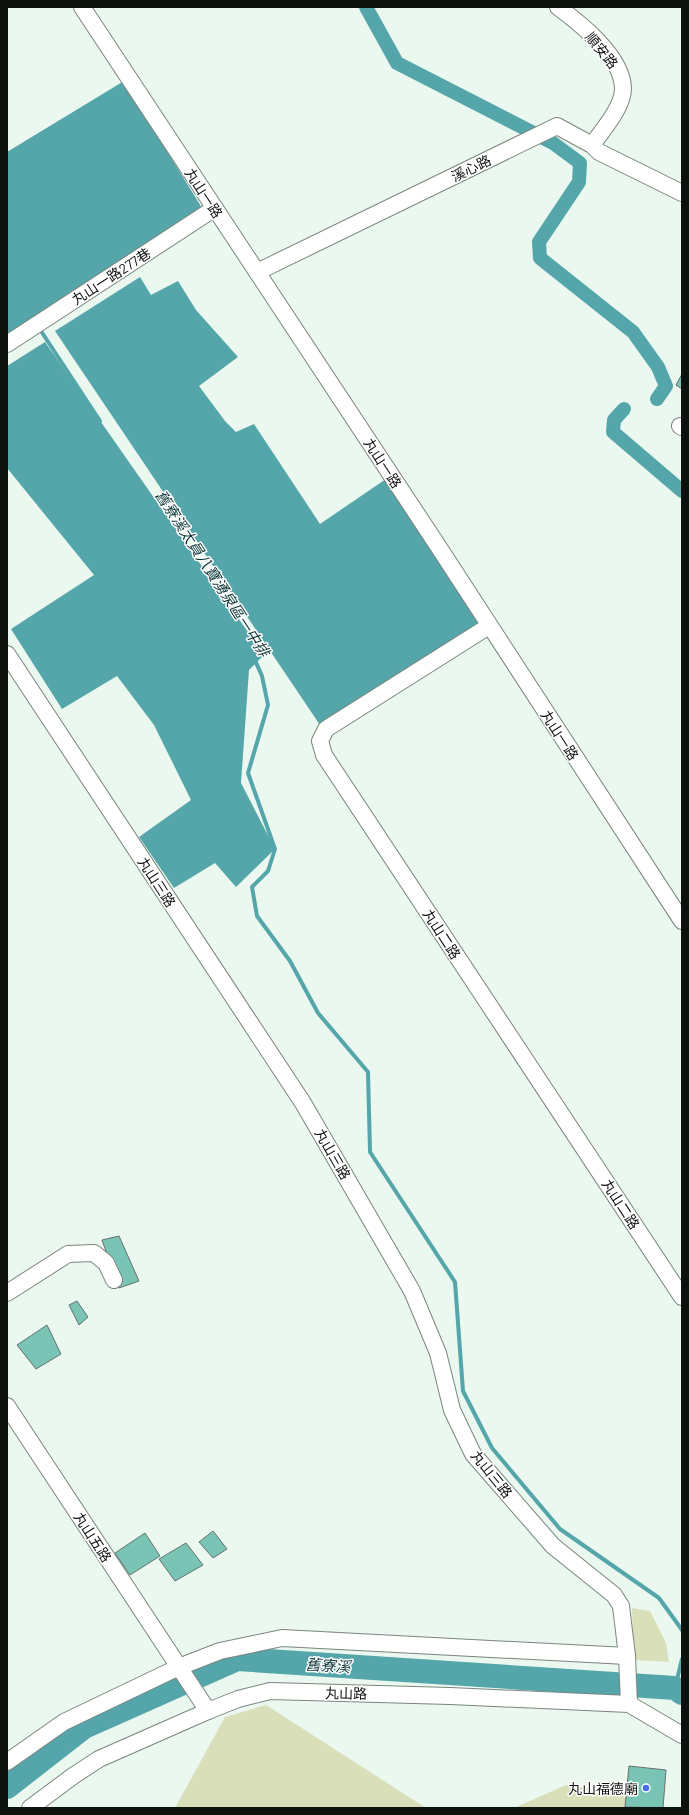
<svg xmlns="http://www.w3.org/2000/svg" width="689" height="1815" viewBox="0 0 689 1815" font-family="Barlow,'Noto Sans TC',sans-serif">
<rect width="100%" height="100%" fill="#ebf8ef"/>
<g fill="#d9dfb9">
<polygon points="632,1608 650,1611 666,1643 669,1662 634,1660"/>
<polygon points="266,1705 426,1808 175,1808 225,1717"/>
<polygon points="566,1785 612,1792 660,1808 514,1808"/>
</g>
<g fill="#55a6aa">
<polygon points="124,81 202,208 7,335 7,152"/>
<polygon points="140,277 151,295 178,281 196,310 238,357 199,386 225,421 236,432 254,424 320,524 386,479 480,623 322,728 55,331"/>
<polygon points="45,342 264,655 249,670 241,783 275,849 236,887 215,863 174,888 139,837 191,800 154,725 117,676 62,709 11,629 94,575 7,468 7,366"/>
</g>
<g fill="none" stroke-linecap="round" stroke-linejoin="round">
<g stroke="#55a6aa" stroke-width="4">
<polyline points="39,328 100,421"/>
<polyline points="254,658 262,676 268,705 248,773 275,849 268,871 252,887 257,916 290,961 318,1013 368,1072 370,1152 455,1282 463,1391 492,1448 560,1529 659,1598 682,1630"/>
<polyline points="675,1688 682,1659"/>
</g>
<g stroke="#55a6aa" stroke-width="14">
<polyline points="366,7 397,63 553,143 580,163 579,182 539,242 540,258 633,332 658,367 666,386 657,399"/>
<polyline points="624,409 614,420 613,432 682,491"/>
</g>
<polyline stroke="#55a6aa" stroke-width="24" points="7,1787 84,1727 237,1659 675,1688 682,1693"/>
</g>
<g fill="#79c4b4" stroke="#64726f">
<polygon points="682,374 682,389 676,385"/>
<polygon points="119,1236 139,1281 119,1288 102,1240"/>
<polygon points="77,1301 88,1317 79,1325 69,1305"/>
<polygon points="47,1325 61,1354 36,1369 17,1345"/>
<polygon points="213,1531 227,1549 213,1558 199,1542"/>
<polygon points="145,1533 160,1556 130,1575 115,1553"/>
<polygon points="186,1543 203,1565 175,1581 159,1559"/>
<polygon points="629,1766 666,1770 663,1808 625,1807"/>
</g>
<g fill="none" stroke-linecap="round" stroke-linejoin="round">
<defs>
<g id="minor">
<polyline points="82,7 436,543 682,921"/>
<path d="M 558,7 C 581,24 623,57 623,89 C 623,107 602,131 592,145"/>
<polyline points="257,272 557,126 592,145 599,152 682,193"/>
<polyline points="7,344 215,208"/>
<polyline points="680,426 682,427"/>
<polyline points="489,626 326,729 320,741 324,755 682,1297"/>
<polyline points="7,654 303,1103 412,1291 438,1353 452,1410 473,1454 553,1546 614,1595 621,1606 627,1656 629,1704"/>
<polyline points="7,1293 68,1254 94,1253 106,1263 114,1280"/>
<polyline points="7,1406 208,1711"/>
<polyline points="7,1762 64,1722 179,1667 220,1651 282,1638 627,1656"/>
<polyline points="30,1808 73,1776 99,1759 208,1711 238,1699 270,1691 450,1696 629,1704 682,1735"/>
</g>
</defs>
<use href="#minor" stroke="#79857d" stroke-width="18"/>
<use href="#minor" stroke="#fff" stroke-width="16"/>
</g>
<circle fill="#4370e2" stroke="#fff" stroke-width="1.5" cx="646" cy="1788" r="4"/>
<g text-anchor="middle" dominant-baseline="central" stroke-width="3" stroke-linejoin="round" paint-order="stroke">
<g font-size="14" fill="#0d110e" stroke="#fff">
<text transform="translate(602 50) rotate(51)">順安路</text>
<text transform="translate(471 168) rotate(-26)">溪心路</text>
<text transform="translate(204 193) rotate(57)">丸山一路</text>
<text transform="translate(111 276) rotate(-33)">丸山一路277巷</text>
<text transform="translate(383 463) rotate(57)">丸山一路</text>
<text transform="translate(560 735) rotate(57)">丸山一路</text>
<text transform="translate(157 882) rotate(57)">丸山三路</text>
<text transform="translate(442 934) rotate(57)">丸山二路</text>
<text transform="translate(333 1154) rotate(60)">丸山三路</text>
<text transform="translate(621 1204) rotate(57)">丸山二路</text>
<text transform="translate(492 1474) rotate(51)">丸山三路</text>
<text transform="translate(93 1537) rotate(57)">丸山五路</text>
<text transform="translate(346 1693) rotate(1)">丸山路</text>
</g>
<g font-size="14" fill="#0d110e" stroke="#fff" text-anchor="end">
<text x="638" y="1788">丸山福德廟</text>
</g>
<g font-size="15" font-style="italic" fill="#10383a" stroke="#fff">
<text transform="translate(213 573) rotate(57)">舊寮溪太員八寶湧泉區一中排</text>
<text transform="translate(328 1665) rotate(4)">舊寮溪</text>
</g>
</g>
<rect width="689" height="1815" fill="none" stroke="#0d110e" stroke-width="16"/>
</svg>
